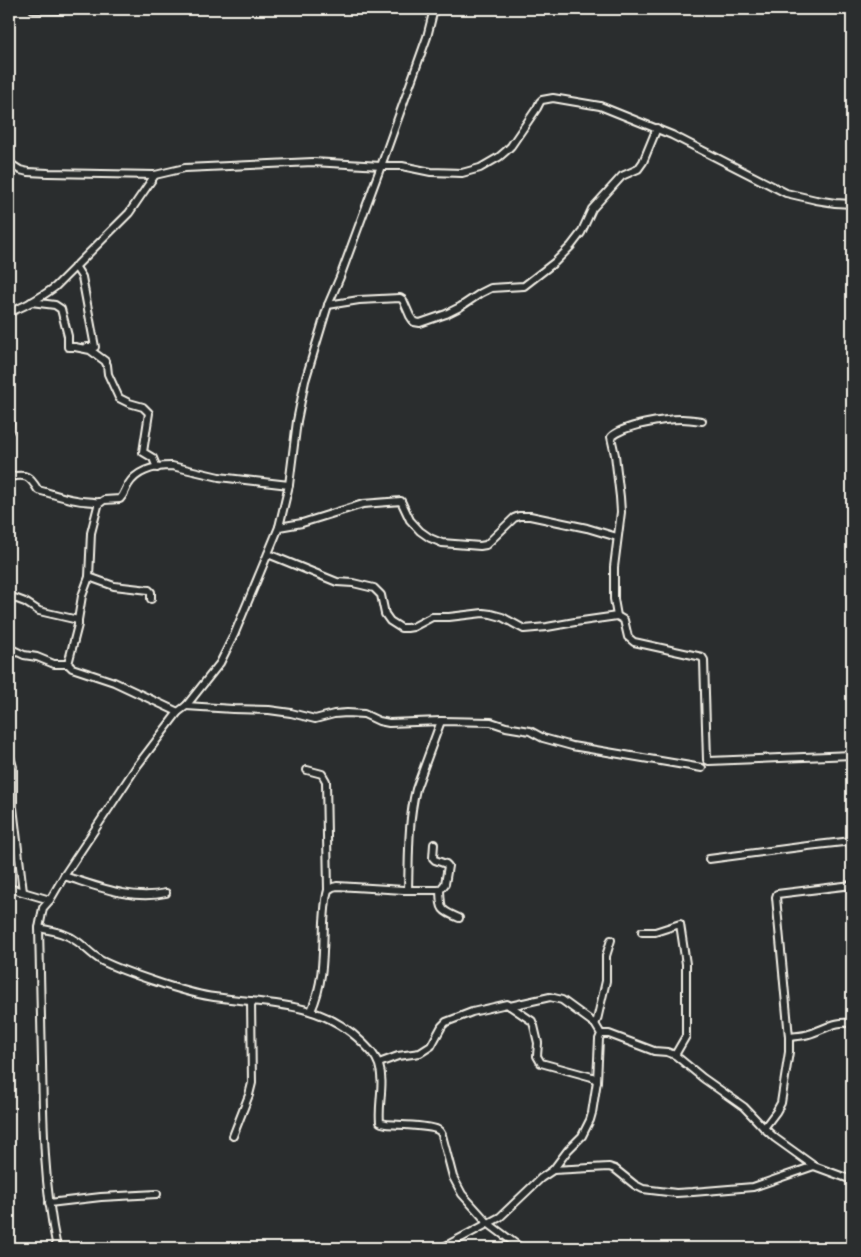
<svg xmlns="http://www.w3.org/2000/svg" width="861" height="1257" viewBox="0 0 861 1257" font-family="Caveat,sans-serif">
<rect width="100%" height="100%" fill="#2a2d2e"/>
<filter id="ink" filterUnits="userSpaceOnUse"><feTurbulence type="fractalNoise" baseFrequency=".02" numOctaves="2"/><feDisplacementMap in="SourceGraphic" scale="10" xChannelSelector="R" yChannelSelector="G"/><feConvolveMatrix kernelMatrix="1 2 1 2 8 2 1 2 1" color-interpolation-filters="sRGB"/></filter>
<g filter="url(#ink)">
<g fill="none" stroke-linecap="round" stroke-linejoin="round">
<defs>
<g id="street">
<polyline points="33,9 63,10"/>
<polyline points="9,163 20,170 28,172 48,173 155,175 185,168 313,162 381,166 402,166 431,172 462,173 480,168 499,157 506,151 511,146 537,108 540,102 542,100 553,98 600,106 672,135 786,193 816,200 835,203 852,204"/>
<polyline points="75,266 82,277 95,347 87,347"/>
<polyline points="31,302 55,305 61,309 68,336 68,347 75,347 90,350 105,361 107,365 108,374 119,398 129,403 143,407 149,413 143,452 153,458 157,468"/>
<polyline points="328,305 359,300 400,298 403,300 410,316 414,322 420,323 446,314 460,307 481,293 491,288 524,286 555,262 571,246 581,233 592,209 622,176 638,169 643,162 657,128"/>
<path d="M 9,312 C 25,307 41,297 55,287 L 129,213 L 155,175"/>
<polyline points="9,415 10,421 9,431"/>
<path d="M 9,477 C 26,474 29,475 38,490 C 50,493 63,498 76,500 C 84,502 92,501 100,503 L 104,500 L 120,499 C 124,495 125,490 128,485 C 137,470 156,466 172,466 L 219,477 L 289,485"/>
<polyline points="279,527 302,523 363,504 401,501 410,520 420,531 430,538 442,543 480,546 486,545 514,518 519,516 530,516 587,528 617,537"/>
<polyline points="268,554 337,582 353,583 374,588 381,595 385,614 390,621 401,628 407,628 413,627 432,617 449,617 483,613 491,614 502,617 524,629 547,627 575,622 617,616 624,620 628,637 634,642 702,657 704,660 707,760 709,761 852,755"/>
<polyline points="89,577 114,586 149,590 151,592 151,599"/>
<polyline points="9,596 25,602 39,611 78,620"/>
<path d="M 617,616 L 614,599 L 614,567 L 621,512 L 620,497 L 615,455 L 611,437 C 623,425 665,419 682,419 C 689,419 695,420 702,421"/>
<polyline points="9,648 24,655 37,657 54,664 68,664 72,668 114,682 178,712"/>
<polyline points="68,664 78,625 78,620 82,596 89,577 91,533 99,502"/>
<polyline points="186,706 233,709 269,710 291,713 315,719 334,714 347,713 364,714 379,721 389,723 441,721 491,722 506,727 530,731 543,738 572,746 702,768"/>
<polyline points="9,753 13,767 13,807 23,892"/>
<polyline points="307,770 322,774 326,781 328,890"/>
<polyline points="709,859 808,846 852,841"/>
<path d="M 64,876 C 97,886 131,901 166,893"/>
<polyline points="9,888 50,900"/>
<path d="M 408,890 C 409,856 408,821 416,789 L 441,721"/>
<path d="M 440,890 C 441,910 440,910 459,918"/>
<path d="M 39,928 C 53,931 66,933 78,942 C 86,948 93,956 102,961 C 122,971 145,978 166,985 C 182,990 198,995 214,997 C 270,1005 320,1000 363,1043 C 370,1050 376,1056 379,1065 C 385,1083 378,1103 380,1122 L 382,1123 L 386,1124 C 398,1125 426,1125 436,1129 C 440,1131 440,1131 442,1135 L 453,1177 L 462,1194 L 489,1224 L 521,1248"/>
<polyline points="642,932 655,932 680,924 686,964 686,1036 675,1055"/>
<path d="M 311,1011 C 324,983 323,952 324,922 C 325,911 325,900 328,890 L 333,887 L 337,886 L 404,890 L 440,890 L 445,884 L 448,866 L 446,864 L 435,860 L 433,858 L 434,844"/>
<polyline points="595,1024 597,1020 606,981 606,956 611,940"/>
<polyline points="601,1034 609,1034 654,1051 667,1052 675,1055 703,1078 744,1107 764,1128 775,1138 814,1166"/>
<path d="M 789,1037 C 796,1036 803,1036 809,1034 C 823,1030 838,1019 852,1024"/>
<polyline points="379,1063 398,1056 420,1053 431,1046 442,1026 446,1022 472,1012 507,1004 532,1021 534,1026 538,1043 537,1056 541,1063 592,1077 597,1081"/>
<polyline points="764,1128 776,1112 781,1103 789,1052 789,1037 776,897 777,894 852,885"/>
<polyline points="233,1136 249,1095 252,1083 251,1001"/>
<polyline points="553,1170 609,1167 615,1169 635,1185 643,1189 676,1193 693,1192 753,1187 814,1166 852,1180"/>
<polyline points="49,1203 101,1197 157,1194"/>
<path d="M 57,1248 C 44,1187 43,1124 42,1062 C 41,1017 40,973 39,928 L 43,908 L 50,900 L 64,876 L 137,766 L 178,712 L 186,706 L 220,663 L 234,635 L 279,527 L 289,485 L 297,421 L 305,381 L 328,305 L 340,277 L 381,166 L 427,37 L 434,9"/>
<polyline points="442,1248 500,1217 541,1178 553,1170 568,1150 582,1136 590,1120 592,1113 597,1081 599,1039 601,1034 595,1024 562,1000 550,997 510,1006"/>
</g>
</defs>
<use href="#street" stroke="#f4f1e8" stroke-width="10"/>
<use href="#street" stroke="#2a2d2e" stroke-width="6"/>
</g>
</g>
<rect width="861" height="1257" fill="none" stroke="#2a2d2e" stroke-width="30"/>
<rect x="15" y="15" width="831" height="1227" fill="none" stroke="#f4f1e8" stroke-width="2" filter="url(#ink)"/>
</svg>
